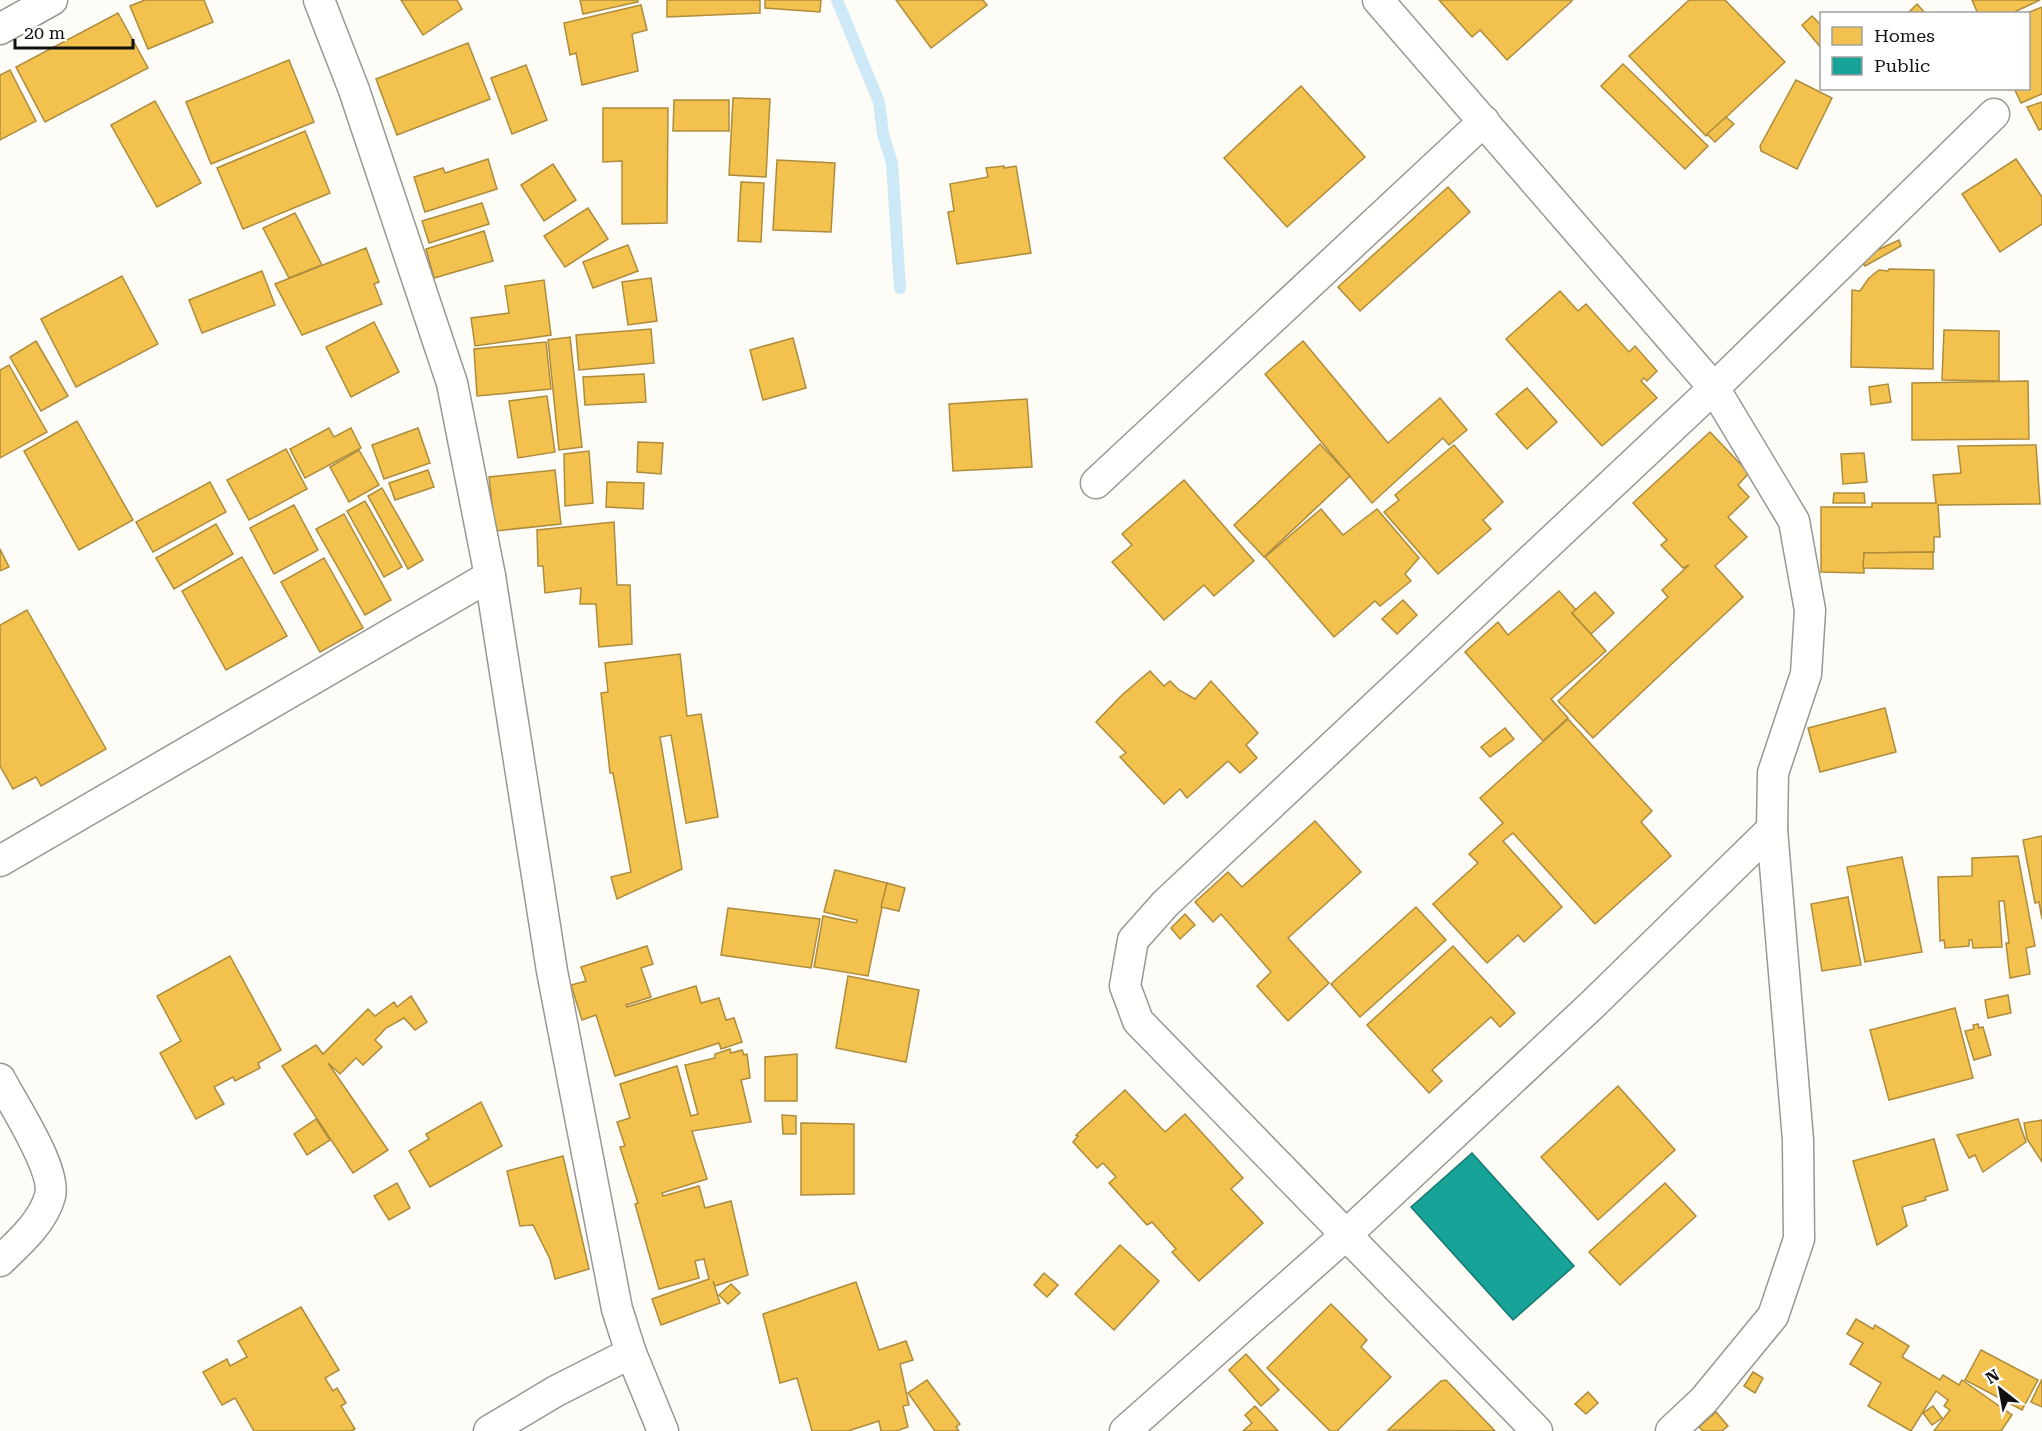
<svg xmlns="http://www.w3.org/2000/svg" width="2042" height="1431" viewBox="0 0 2042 1431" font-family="'Roboto Serif',serif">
<rect width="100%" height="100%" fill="#fdfcf7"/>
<g fill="#f2c14e" stroke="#ae8c3c" stroke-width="1.5">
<polygon points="145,0 204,0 213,22 148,49 130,6"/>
<polygon points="401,0 457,0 462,9 423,35"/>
<polygon points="580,0 638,0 638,2 583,14"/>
<polygon points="667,0 760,0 760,13 667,17"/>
<polygon points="765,0 821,0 820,12 765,8"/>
<polygon points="896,0 983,0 987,5 931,48"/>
<polygon points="1439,0 1572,0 1572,1 1507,60 1480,30 1472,37"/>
<polygon points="1689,0 1725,0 1785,62 1706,136 1629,56"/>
<polygon points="1972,0 2040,0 2010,14 1978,14"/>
<polygon points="1917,4 1926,14 1907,14"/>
<polygon points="641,5 647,30 632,34 638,71 582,85 576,53 570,55 564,23"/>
<polygon points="2042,7 2042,94 2021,103 2014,88 2028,88 2028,14 2025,14"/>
<polygon points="118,13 148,68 45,122 16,67"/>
<polygon points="1812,16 1822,26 1822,49 1802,25"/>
<polygon points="468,43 490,99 397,135 376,79"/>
<polygon points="289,60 314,122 211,164 186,102"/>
<polygon points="1623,64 1708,146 1685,169 1601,86"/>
<polygon points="526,65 547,120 512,134 491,78"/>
<polygon points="10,70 36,121 0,140 0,75"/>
<polygon points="1796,80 1832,98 1797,169 1761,151 1760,146"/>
<polygon points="1301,86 1365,157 1287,227 1224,158"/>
<polygon points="733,98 770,99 766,177 729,175"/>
<polygon points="674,100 729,100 729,131 673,131"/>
<polygon points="155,101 201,183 157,207 111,125"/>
<polygon points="2042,102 2042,129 2039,130 2027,107"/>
<polygon points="603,108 668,108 667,223 622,224 622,161 603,162"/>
<polygon points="1726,117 1734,124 1715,142 1707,134"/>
<polygon points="305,131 330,193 243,229 217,168"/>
<polygon points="488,159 497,189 425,212 414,177 443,168 445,173"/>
<polygon points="2016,159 2042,197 2042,224 2000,252 1962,194"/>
<polygon points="777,160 835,163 831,232 773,230"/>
<polygon points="553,164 576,200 544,221 521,185"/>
<polygon points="1004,166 1004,168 1016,166 1031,253 957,264 948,212 954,211 950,184 988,177 986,168"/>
<polygon points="741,182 764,183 761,242 738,241"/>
<polygon points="1448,187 1470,212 1360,311 1338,287"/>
<polygon points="482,203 489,224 429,243 422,221"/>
<polygon points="588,208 608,239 565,267 544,236"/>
<polygon points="295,213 322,265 289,278 263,228"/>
<polygon points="484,231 493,261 434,278 426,249"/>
<polygon points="1899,240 1901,246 1865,266 1861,261 1871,253"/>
<polygon points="628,245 638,271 593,288 583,262"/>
<polygon points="366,248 379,282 374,284 382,304 302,335 275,284"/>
<polygon points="1889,269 1934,270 1933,369 1851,367 1852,290 1860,291 1869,278 1879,270 1888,271"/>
<polygon points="262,271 275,305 202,333 189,300"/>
<polygon points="122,276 158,344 76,387 41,319"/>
<polygon points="651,278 657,321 628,325 622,282"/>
<polygon points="544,280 551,335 475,346 471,318 509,313 505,286"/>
<polygon points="1560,291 1578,311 1586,304 1629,352 1635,346 1657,371 1647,381 1644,378 1641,381 1657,398 1602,446 1506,339"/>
<polygon points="374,322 399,372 351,397 326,347"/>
<polygon points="651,329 654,363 579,370 576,335"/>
<polygon points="1944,330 1999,331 1999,381 1942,380"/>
<polygon points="570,337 582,447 559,450 548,340"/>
<polygon points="793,338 806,388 763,400 750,350"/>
<polygon points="36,341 68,396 41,411 10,357"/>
<polygon points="1303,341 1388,443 1440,398 1467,430 1449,445 1443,438 1372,503 1265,374"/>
<polygon points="546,342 551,389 477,396 474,349"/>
<polygon points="9,365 47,432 0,458 0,370"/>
<polygon points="644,374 646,402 585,405 583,377"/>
<polygon points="2028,381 2029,439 1912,440 1912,383"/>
<polygon points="1888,384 1891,402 1871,405 1869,387"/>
<polygon points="1527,388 1557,422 1527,449 1496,414"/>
<polygon points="547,396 555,452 518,458 509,401"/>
<polygon points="1027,399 1032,467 953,471 949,404"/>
<polygon points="77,421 133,520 79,550 24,451"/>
<polygon points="329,428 334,437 351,428 361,448 305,478 290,449"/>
<polygon points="418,428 430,463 384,479 372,445"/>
<polygon points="1710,432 1749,473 1738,485 1749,497 1728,517 1747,537 1715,566 1743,597 1593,738 1558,701 1668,597 1662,590 1689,565 1683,568 1661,545 1667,540 1633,503"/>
<polygon points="638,442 663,443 661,474 637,472"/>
<polygon points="1320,444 1350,476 1264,557 1234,525"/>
<polygon points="1454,445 1503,502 1483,520 1491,529 1438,574 1384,512 1399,500 1395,495"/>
<polygon points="2036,445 2040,504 1938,505 1940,537 1934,537 1934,552 1864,553 1864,573 1821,572 1821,507 1872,507 1872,503 1936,503 1933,475 1961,473 1958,446"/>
<polygon points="286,449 307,489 249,520 227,480"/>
<polygon points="359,450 379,485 349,502 330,467"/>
<polygon points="589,451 593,503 565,506 564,454"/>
<polygon points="1864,453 1867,482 1843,484 1841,454"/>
<polygon points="428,470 434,487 395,500 389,483"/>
<polygon points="555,470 561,524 495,531 489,477"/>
<polygon points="1184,480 1254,561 1214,596 1204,585 1164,620 1112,562 1132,545 1122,534"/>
<polygon points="210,482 226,512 153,552 136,522"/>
<polygon points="607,482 644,483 643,509 606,507"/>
<polygon points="382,488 423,560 408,569 368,496"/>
<polygon points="1834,493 1864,493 1865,503 1833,503"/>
<polygon points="365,501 402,567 384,577 347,511"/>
<polygon points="294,505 318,550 274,574 250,528"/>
<polygon points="1321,509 1343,535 1377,509 1419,558 1405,574 1411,581 1380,606 1375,601 1334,637 1265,557"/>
<polygon points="344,514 391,600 365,615 316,529"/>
<polygon points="614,522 617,585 630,585 632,644 599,647 596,604 580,604 581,588 545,593 543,566 538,566 537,530"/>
<polygon points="216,524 233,554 174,589 156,558"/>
<polygon points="0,549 9,567 0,571"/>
<polygon points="1933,552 1933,569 1863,568 1864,553"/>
<polygon points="242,557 287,636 226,670 182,591"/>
<polygon points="324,558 363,628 320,652 281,582"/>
<polygon points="1559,591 1576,610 1572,613 1606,651 1551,699 1568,718 1543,741 1465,652 1498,622 1508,635"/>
<polygon points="1595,592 1614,613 1591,634 1572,613"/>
<polygon points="1403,600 1417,615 1397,634 1382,619"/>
<polygon points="27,610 106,749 41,786 36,777 13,789 0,766 0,625"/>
<polygon points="680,654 687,716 701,714 718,817 686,823 671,735 660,737 682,869 617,899 611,877 631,872 613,773 610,773 601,693 608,692 605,663"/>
<polygon points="1150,671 1164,686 1170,681 1179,690 1195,699 1211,681 1258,733 1246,745 1257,758 1240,773 1228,761 1187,798 1180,789 1164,804 1120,757 1126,753 1096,722 1122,695"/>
<polygon points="1885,708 1896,752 1820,772 1808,728"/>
<polygon points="1568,719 1652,811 1641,822 1671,856 1595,924 1513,833 1503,841 1562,907 1524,942 1518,935 1487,963 1433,904 1478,863 1469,854 1503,823 1480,798"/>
<polygon points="1505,728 1514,739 1490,757 1481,747"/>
<polygon points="1315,821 1361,872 1288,938 1329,983 1288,1021 1257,986 1271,972 1221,914 1213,922 1195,902 1228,872 1242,887"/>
<polygon points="2042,836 2042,919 2039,902 2035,903 2023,840"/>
<polygon points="2018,856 2035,946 2026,948 2030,974 2010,978 2006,943 2009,943 2004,901 1999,901 2002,947 1973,948 1972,940 1969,940 1969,946 1945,948 1944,940 1940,941 1938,877 1972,876 1972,858"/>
<polygon points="1902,857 1922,952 1865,962 1847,867"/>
<polygon points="835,870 887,883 868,976 814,967 823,916 856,923 857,920 824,912"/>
<polygon points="887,883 905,888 899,911 881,907"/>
<polygon points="1848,897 1861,965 1822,971 1811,904"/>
<polygon points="1416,907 1446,940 1360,1017 1331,984"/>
<polygon points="728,908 820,919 811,968 721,955"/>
<polygon points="1185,914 1195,925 1180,939 1171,928"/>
<polygon points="647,946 653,964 641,968 651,997 626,1005 627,1007 696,986 701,1003 719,998 726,1020 734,1018 742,1042 721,1049 719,1043 615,1076 596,1015 582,1020 571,985 586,981 581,967"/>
<polygon points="1453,946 1515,1013 1500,1027 1491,1017 1432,1070 1442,1081 1429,1093 1367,1025"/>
<polygon points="230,956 281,1050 258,1063 260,1068 235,1081 233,1077 214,1087 224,1104 196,1119 160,1053 181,1041 157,996"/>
<polygon points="848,976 919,990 906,1062 836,1048"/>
<polygon points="2008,995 2011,1013 1988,1018 1985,1000"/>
<polygon points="411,996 427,1022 415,1030 404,1018 386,1028 375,1040 382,1047 363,1065 356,1058 340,1074 328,1063 388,1150 353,1173 282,1066 316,1045 323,1054 368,1009 375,1016 394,1002 397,1007"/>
<polygon points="1955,1008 1973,1078 1889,1100 1870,1030"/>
<polygon points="1978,1024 1979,1028 1983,1027 1991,1055 1974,1060 1965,1031 1974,1029 1973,1025"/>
<polygon points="730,1049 731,1053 742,1050 744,1055 747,1054 750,1078 741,1080 751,1122 692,1131 707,1179 662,1193 663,1196 699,1186 705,1208 731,1201 748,1275 715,1286 713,1281 720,1303 661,1325 652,1299 709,1279 704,1259 695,1261 699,1278 659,1289 635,1204 638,1203 620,1147 625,1146 617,1122 630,1118 620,1084 677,1066 691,1116 698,1114 685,1065 715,1058 715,1054"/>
<polygon points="797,1054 797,1101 765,1101 765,1057"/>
<polygon points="1618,1086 1675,1150 1598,1220 1541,1157"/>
<polygon points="1125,1090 1165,1132 1185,1114 1243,1178 1231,1189 1263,1223 1199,1281 1172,1252 1176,1249 1152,1222 1147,1225 1109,1183 1116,1177 1103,1163 1097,1168 1073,1142 1078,1136 1076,1135"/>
<polygon points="481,1102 502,1146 430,1187 409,1151 429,1139 426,1134"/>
<polygon points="782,1115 796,1116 796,1134 783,1134"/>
<polygon points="316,1119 330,1140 307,1155 294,1134"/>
<polygon points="2018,1119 2026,1142 1983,1172 1975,1155 1969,1158 1957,1135"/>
<polygon points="2042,1120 2042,1162 2027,1139 2024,1123"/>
<polygon points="801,1123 854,1124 854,1194 801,1195"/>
<polygon points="1934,1139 1948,1190 1925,1197 1926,1200 1902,1207 1907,1226 1877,1245 1853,1161"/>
<polygon points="563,1156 589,1269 555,1279 550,1259 533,1225 520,1226 507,1171"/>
<polygon points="397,1183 410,1208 389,1220 374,1196"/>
<polygon points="1665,1183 1696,1216 1620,1285 1589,1252"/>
<polygon points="1120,1245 1159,1281 1114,1330 1075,1294"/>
<polygon points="1044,1273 1058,1285 1047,1297 1034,1285"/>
<polygon points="856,1282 879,1350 906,1341 913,1360 900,1364 909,1405 903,1406 908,1427 896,1431 881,1431 879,1421 848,1431 812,1431 797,1378 780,1383 763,1314"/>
<polygon points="731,1284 740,1293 728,1304 719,1295"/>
<polygon points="1331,1304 1367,1340 1361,1347 1391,1377 1337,1431 1330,1431 1267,1368"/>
<polygon points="301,1307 339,1370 325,1378 333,1391 337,1388 346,1403 341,1406 355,1429 351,1431 254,1431 235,1398 222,1405 203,1372 227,1359 230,1366 247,1357 238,1341"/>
<polygon points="1856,1319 1873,1329 1875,1325 1909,1346 1902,1357 1940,1380 1943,1375 1959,1385 1962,1380 2012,1415 2001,1431 1934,1431 1950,1410 1944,1406 1948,1400 1936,1391 1911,1431 1868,1406 1881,1383 1850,1364 1863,1343 1847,1334"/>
<polygon points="1981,1350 2038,1380 2022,1410 1965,1380"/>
<polygon points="1246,1354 1279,1390 1261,1406 1229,1370"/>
<polygon points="1753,1372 1763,1378 1755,1393 1744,1386"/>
<polygon points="2042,1379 2042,1407 2031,1402"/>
<polygon points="927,1380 960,1424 956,1427 959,1431 935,1431 908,1393"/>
<polygon points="1446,1380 1495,1431 1388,1430 1441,1381"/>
<polygon points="1588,1392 1598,1403 1586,1414 1575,1404"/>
<polygon points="1255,1406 1278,1431 1243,1431 1252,1423 1245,1415"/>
<polygon points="1933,1406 1942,1418 1932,1425 1923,1413"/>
<polygon points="1716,1412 1728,1426 1722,1431 1703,1431 1699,1427"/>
</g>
<polygon fill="#17a398" stroke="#157770" stroke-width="1.5" points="1472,1153 1574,1266 1513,1320 1411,1207"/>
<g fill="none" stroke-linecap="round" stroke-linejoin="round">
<polyline stroke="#cde8f7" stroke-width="12" points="837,0 879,102 883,134 892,163 900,288"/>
<defs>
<g id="street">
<polyline points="319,0 354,90 452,383 490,576 552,971 617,1309 631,1353 663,1431"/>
<polyline points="1378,0 1714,388 1794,521 1810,610 1806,674 1773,773 1772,829 1798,1140 1799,1239 1773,1316 1704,1400 1671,1431"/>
<polyline points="0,29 52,0"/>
<polyline points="1096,483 1484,121"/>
<polyline points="0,861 490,576"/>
<path d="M 0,1079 C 13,1104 57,1170 50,1196 C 43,1222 19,1243 0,1261"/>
<polyline points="489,1431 556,1391 631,1353"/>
<polyline points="1125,1431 1347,1234 1592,1005 1772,829"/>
<polyline points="1537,1431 1138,1021 1125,986 1133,940 1165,904 1714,388 1994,114"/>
</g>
</defs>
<use href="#street" stroke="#979795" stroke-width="33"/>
<use href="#street" stroke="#fffffe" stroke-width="30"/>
</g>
<rect x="1820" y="12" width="210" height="78" fill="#ffffff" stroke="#a0a0a0" stroke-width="1.5"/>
<rect x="1832" y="27" width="30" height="18" fill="#f2c14e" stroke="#a0a0a0" stroke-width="1.5"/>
<text x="1874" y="42" font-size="18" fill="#111111">Homes</text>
<rect x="1832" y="57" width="30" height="18" fill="#17a398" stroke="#a0a0a0" stroke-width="1.5"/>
<text x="1874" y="72" font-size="18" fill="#111111">Public</text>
<g transform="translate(2000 1389) rotate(329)" stroke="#ffffff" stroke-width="4.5" paint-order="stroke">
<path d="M0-4.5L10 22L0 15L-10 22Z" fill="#111111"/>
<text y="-9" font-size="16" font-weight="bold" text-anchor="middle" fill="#111111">N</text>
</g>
<path d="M15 39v9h118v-9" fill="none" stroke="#111111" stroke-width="3"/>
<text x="24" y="39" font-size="18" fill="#111111" stroke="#ffffff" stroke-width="4.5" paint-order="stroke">20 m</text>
</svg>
